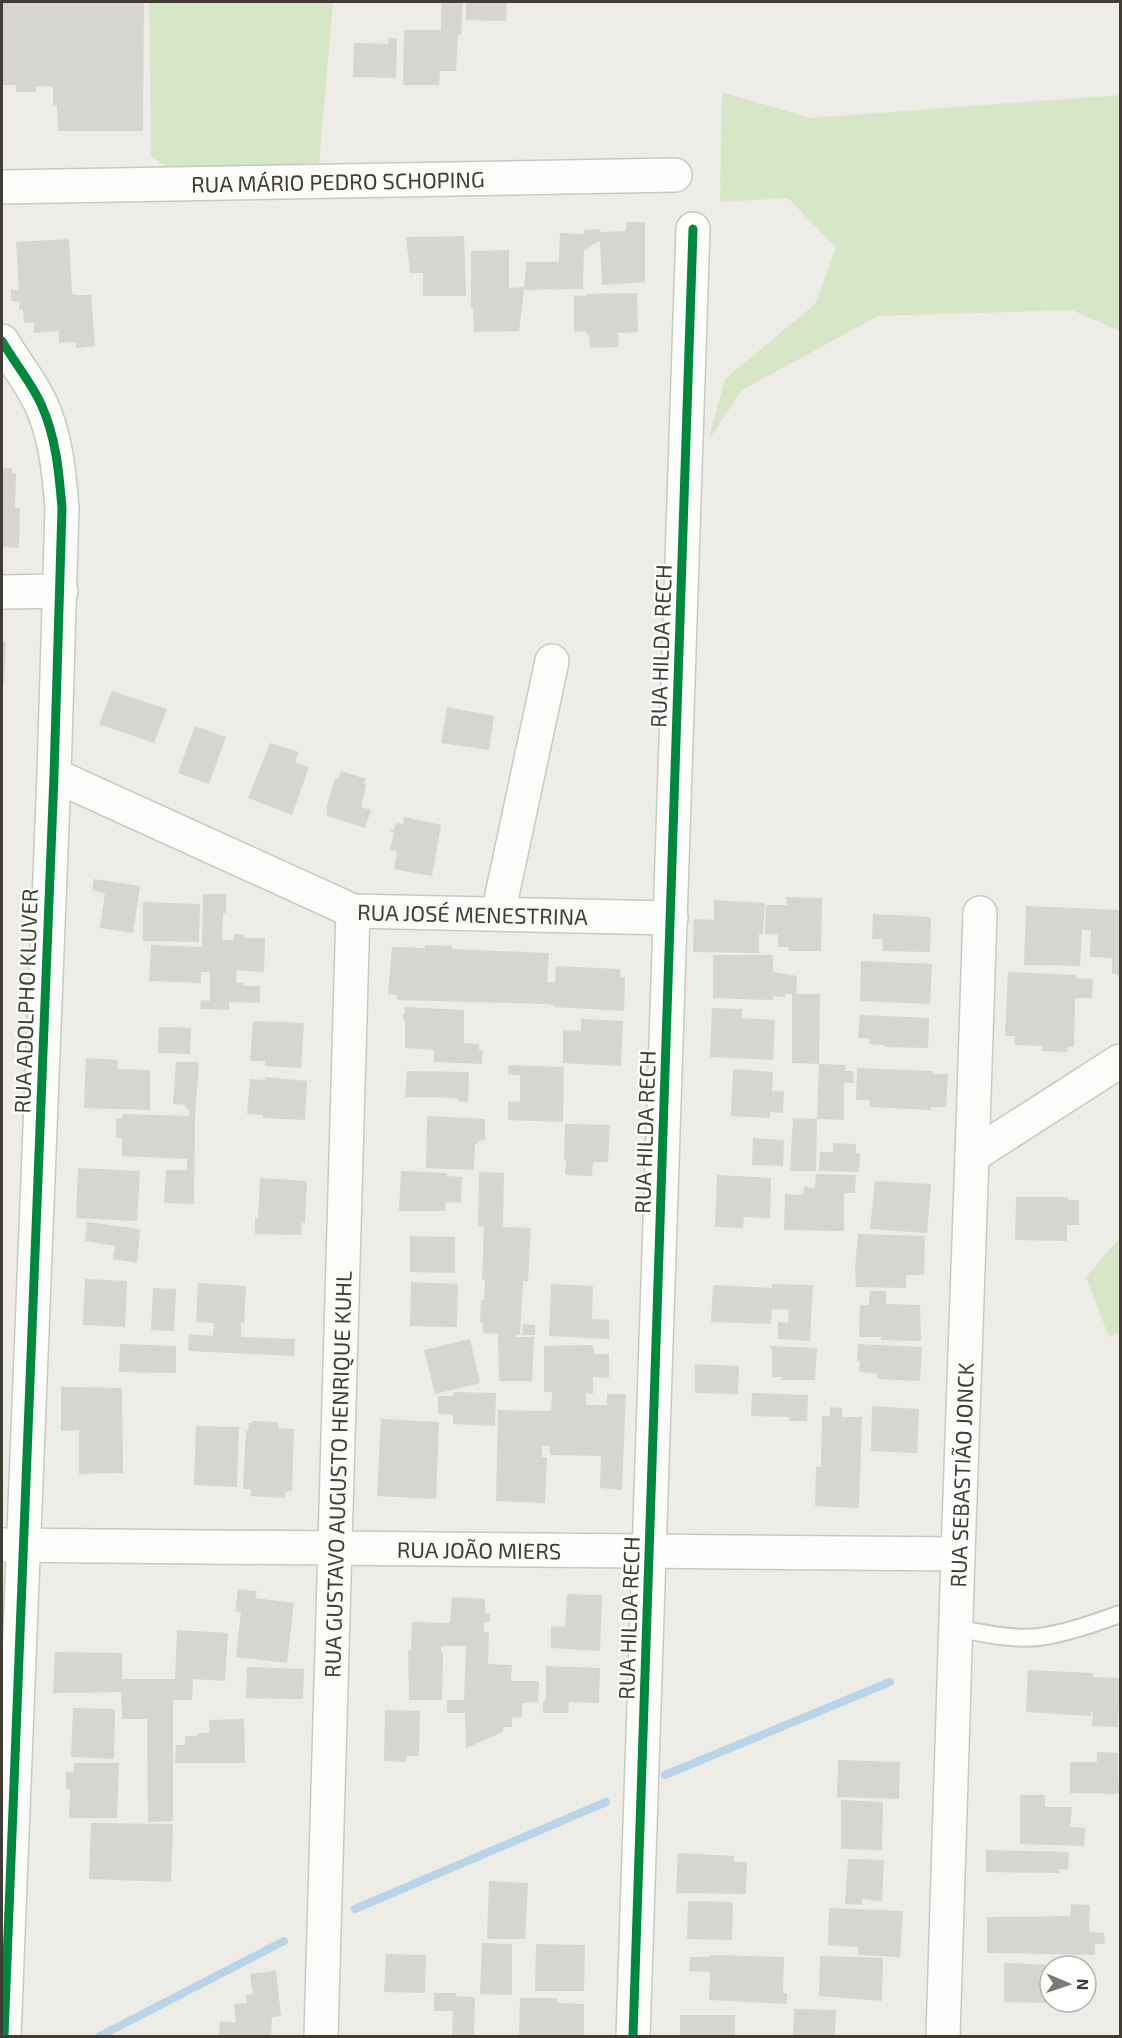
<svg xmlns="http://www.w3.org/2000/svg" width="1122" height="2038" viewBox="0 0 1122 2038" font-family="'Exo 2',sans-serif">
<rect width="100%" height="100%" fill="#edece6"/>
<g fill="#d8e6c8">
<polygon points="149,2 334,2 333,3 319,163 169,169 151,156"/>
<polygon points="722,92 810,118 1120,95 1120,331 1072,310 878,316 742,390 708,441 725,379 815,304 836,248 788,198 720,202"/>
<polygon points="1120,1239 1120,1333 1109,1337 1086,1277 1115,1243"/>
</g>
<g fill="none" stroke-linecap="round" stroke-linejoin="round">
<g stroke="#b9d3e9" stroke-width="8">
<polyline points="665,1775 890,1682"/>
<polyline points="355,1909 606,1802"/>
<polyline points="100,2036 284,1941"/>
</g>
</g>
<g fill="#d7d5cf">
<polygon points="2,2 144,2 143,131 58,131 57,105 53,106 53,87 36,86 36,92 16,92 16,85 2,85"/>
<polygon points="441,2 463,2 461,35 458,35 456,71 440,71 439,85 403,85 404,30 441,30"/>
<polygon points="466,2 507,2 506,21 466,20"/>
<polygon points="389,38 397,38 396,78 353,77 354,43 388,44"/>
<polygon points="626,222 645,222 645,282 602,285 600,241 584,250 583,289 524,290 519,331 474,332 473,308 471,308 471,251 509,250 509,288 524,287 527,262 559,262 560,233 584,234 584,230 600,229 600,232 626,231"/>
<polygon points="464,236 466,296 423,296 423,273 410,273 406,237"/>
<polygon points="69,239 72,293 74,295 91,295 95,346 76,348 76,342 59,343 59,331 34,333 34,322 24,323 23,310 19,309 20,301 11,301 11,290 19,290 16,242"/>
<polygon points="637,293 638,332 618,333 619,347 590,348 589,334 586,334 586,331 574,332 574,296 586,296 586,294"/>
<polygon points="2,468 12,468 12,473 16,473 15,508 20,508 19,548 2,547"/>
<polygon points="2,641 6,642 4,684 2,684"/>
<polygon points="112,691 167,709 154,743 99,724"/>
<polygon points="447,707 494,716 489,750 441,743"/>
<polygon points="195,726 226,737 209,784 178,773"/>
<polygon points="270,743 299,752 295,762 309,767 292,815 248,798"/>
<polygon points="341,771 366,779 364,784 366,785 361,807 371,810 365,828 327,816 327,805 335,778 338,779"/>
<polygon points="404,817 441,825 432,876 394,869 397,851 390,850 394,833 391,832 391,829 394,830 396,823 403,824"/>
<polygon points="94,879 140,886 133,933 100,928 105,893 92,891"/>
<polygon points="203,894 226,894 226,913 223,913 222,940 234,940 234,934 244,935 244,938 265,938 264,972 237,970 236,983 243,983 243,986 260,986 260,1003 229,1002 229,1010 200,1009 201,1000 210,1001 210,972 201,972 201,983 149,981 151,945 202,947"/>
<polygon points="786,897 822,898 821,951 788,951 789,947 778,947 778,935 765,934 766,905 787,905"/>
<polygon points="714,900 765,903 763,934 759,934 759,953 693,952 694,919 714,920"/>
<polygon points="143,902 200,904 199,942 143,941"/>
<polygon points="1026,906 1120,910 1120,976 1112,973 1112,958 1090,957 1091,930 1082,930 1080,966 1024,965"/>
<polygon points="873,914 931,917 930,952 883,951 882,939 872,939"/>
<polygon points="425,945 452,946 452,949 549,953 547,982 555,982 556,966 620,969 621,977 625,977 624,1011 554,1007 554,1005 546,1004 397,1000 397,995 388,995 392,947 425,948"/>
<polygon points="713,955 773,955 773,972 797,976 796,994 820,994 819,1064 792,1063 792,994 785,994 785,997 773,996 773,1000 713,998"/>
<polygon points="861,961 932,964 930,1004 860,1001"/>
<polygon points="1008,972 1076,975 1076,978 1093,979 1092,998 1075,998 1074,1047 1068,1047 1067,1052 1042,1051 1042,1046 1015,1045 1015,1036 1005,1036"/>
<polygon points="405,1007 464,1010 464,1043 479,1044 479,1050 483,1050 482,1064 434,1062 434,1050 405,1048 405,1021 402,1016 405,1013"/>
<polygon points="712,1008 742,1009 742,1018 775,1020 773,1060 710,1057"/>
<polygon points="860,1015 929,1018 928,1048 885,1047 885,1045 869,1044 869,1038 858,1038"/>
<polygon points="581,1019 623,1021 621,1066 563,1063 563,1030 581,1031"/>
<polygon points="253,1021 304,1023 301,1068 265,1066 265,1061 250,1061"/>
<polygon points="159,1027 191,1028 190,1054 158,1053"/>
<polygon points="86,1058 117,1060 118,1069 150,1070 150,1110 84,1108"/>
<polygon points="176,1062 199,1062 195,1117 194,1204 164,1203 166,1170 187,1170 187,1159 122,1156 122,1138 116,1138 116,1118 122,1119 123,1114 189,1116 189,1109 185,1108 186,1105 173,1104"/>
<polygon points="819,1064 846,1065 845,1071 853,1071 854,1083 844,1083 844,1120 817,1119"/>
<polygon points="509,1065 564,1067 563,1122 508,1120 508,1101 520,1102 520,1075 508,1075"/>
<polygon points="857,1068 933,1071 933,1074 948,1074 946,1107 931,1107 931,1110 869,1107 870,1100 856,1100"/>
<polygon points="733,1069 773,1072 772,1091 784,1092 783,1113 770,1112 770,1118 731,1116"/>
<polygon points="407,1071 469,1072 468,1102 458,1101 458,1098 405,1097"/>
<polygon points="265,1077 307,1081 305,1120 263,1118 263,1115 247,1114 250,1079 265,1080"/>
<polygon points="427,1116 485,1119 485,1140 478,1141 478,1144 475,1144 474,1170 426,1168"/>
<polygon points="793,1118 817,1119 816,1171 790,1171"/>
<polygon points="565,1124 610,1125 608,1162 593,1162 592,1176 565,1175 566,1160 564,1160"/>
<polygon points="753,1138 784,1140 783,1166 752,1165"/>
<polygon points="833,1143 856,1144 856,1153 860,1153 859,1172 819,1171 820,1152 833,1152"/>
<polygon points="78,1168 140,1171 137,1221 76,1218"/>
<polygon points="401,1171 447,1173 447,1176 462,1177 461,1203 446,1202 445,1211 399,1211"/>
<polygon points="479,1172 504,1173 503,1227 531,1228 528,1281 523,1281 520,1335 516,1335 515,1337 534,1337 532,1381 499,1381 498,1334 483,1333 483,1323 480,1323 481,1300 484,1300 485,1279 482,1280 484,1227 478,1226"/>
<polygon points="816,1174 856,1175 855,1193 844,1193 844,1231 784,1230 785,1194 803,1195 804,1187 815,1188"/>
<polygon points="717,1175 771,1178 770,1218 744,1217 743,1228 715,1227"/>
<polygon points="260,1178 307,1181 305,1223 302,1223 301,1235 255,1234 255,1218 258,1218"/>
<polygon points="875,1181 931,1184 927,1233 870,1229"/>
<polygon points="1016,1197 1068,1197 1068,1200 1079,1200 1079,1225 1067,1225 1067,1241 1015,1240"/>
<polygon points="87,1222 140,1229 137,1263 113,1259 115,1246 85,1241"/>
<polygon points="858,1234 925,1236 924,1275 906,1275 906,1288 856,1287 855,1267"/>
<polygon points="410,1236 455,1237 455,1273 410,1272"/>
<polygon points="85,1279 127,1281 125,1327 83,1325"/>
<polygon points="411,1282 458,1284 457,1327 410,1326"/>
<polygon points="198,1283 246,1286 244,1323 241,1323 241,1337 295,1339 294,1356 188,1351 189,1334 213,1336 214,1323 196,1322"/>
<polygon points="551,1284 593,1286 592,1319 609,1320 609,1339 549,1336"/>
<polygon points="772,1284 813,1285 810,1341 778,1339 778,1322 788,1323 789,1310 772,1309 771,1324 711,1322 713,1285 772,1288"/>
<polygon points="153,1288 176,1289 174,1331 151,1330"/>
<polygon points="870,1291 886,1291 886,1304 920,1305 921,1341 881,1340 881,1337 859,1337 860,1305 869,1305"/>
<polygon points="523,1324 535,1325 535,1335 522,1335"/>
<polygon points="470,1339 480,1383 435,1394 424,1350"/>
<polygon points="120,1344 176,1346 176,1373 119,1372"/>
<polygon points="858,1344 922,1347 920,1381 877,1379 877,1373 859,1372 860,1361 857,1361"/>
<polygon points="593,1345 594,1354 609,1354 609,1378 593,1377 593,1394 586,1393 586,1405 607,1405 607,1394 626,1394 622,1490 600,1488 601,1456 550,1455 550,1446 542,1446 542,1457 547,1457 545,1503 496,1501 498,1410 551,1411 552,1392 544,1392 544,1346"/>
<polygon points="770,1346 817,1348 815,1380 782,1380 782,1377 772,1377 772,1349 770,1349"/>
<polygon points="695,1364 739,1366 738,1394 695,1393"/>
<polygon points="61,1387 122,1388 123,1473 79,1474 79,1430 61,1431"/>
<polygon points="453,1392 496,1393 495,1426 453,1424 453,1415 438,1414 438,1396 453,1396"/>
<polygon points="752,1393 808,1395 807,1421 789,1421 789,1417 751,1416"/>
<polygon points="872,1406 919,1409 917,1453 871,1451"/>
<polygon points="830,1407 842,1408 842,1417 862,1417 859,1508 815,1506 816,1467 821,1467 822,1416 830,1416"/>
<polygon points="381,1419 439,1422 436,1499 377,1496"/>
<polygon points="252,1421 278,1422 278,1428 294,1429 292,1491 285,1492 285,1498 250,1496 251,1489 243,1489 246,1431 248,1431 249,1423 252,1423"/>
<polygon points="196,1426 239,1427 237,1487 194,1485"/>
<polygon points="238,1589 257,1591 255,1598 294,1603 287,1663 236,1657 241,1612 235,1611"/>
<polygon points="567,1594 602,1595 600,1651 551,1648 551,1626 565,1627"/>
<polygon points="452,1597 485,1599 485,1613 490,1613 490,1622 484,1622 484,1632 489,1632 488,1664 512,1665 511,1681 539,1681 538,1702 522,1703 522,1717 512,1718 512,1727 503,1727 503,1732 466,1748 465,1713 447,1713 447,1700 464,1700 466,1646 441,1646 441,1653 443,1653 442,1700 409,1700 408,1650 411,1650 412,1622 450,1623"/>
<polygon points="177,1630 228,1633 225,1681 193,1679 192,1700 173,1700 173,1821 148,1822 147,1719 122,1719 121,1692 53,1693 55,1652 122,1653 122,1679 175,1679"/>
<polygon points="546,1666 600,1668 599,1703 569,1702 568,1713 543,1713 543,1701 546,1700"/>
<polygon points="247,1667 304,1669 303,1699 246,1698"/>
<polygon points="1028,1670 1093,1673 1093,1677 1120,1678 1118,1727 1092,1726 1093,1712 1091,1711 1091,1716 1026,1712"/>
<polygon points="73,1708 115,1709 114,1759 71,1757"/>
<polygon points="385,1710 420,1711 419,1756 407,1756 406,1762 384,1761"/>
<polygon points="244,1719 245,1763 175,1763 176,1745 185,1745 185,1736 197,1736 197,1733 209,1733 209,1720"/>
<polygon points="1097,1752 1118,1753 1119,1794 1070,1793 1070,1762 1097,1762"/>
<polygon points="838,1760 900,1762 899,1799 837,1797"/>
<polygon points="74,1763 119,1763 117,1818 69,1818 70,1789 66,1789 66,1772 74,1772"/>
<polygon points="1020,1795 1045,1795 1045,1807 1072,1807 1070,1827 1085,1828 1084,1846 1020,1844"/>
<polygon points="841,1800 883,1802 882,1850 841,1849"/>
<polygon points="91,1823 173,1824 171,1882 89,1879"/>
<polygon points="986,1850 1069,1852 1068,1869 1059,1869 1059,1873 986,1872"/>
<polygon points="678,1853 734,1856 734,1862 747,1862 746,1894 676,1893"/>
<polygon points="848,1859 884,1860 882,1901 862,1899 862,1905 845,1904"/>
<polygon points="489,1881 528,1883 525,1939 487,1939"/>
<polygon points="688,1901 733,1902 732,1940 687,1939"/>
<polygon points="1071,1904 1090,1905 1089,1932 1104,1933 1105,1944 1095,1944 1095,1955 987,1953 987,1917 1070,1916"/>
<polygon points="829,1908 903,1911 900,1957 858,1955 858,1947 828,1945"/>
<polygon points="482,1943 512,1944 512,1995 480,1994"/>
<polygon points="536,1944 585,1945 584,1991 535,1991"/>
<polygon points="386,1954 426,1955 425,1993 384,1992"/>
<polygon points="710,1955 784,1957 783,1993 787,1993 787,2004 709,2000 710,1972 689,1971 690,1957 710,1957"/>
<polygon points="820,1956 883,1958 882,2001 819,1996"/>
<polygon points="1004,1963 1050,1965 1050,2003 1004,2002"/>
<polygon points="276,1971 281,2016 272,2017 271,2036 219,2036 220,2021 236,2023 234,2004 247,2003 246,1995 253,1994 250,1974"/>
<polygon points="434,1993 456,1993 456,1996 475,1997 474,2036 452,2036 453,2011 434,2011"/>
<polygon points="520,1998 557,1998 557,2003 584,2004 584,2036 519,2036"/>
<polygon points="794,2009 836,2010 835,2036 793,2036"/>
<rect x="680" y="2015" width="55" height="21"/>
</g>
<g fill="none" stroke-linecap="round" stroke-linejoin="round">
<defs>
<path id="service" d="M 955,1628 C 982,1633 1012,1640 1039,1637 C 1067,1633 1095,1623 1120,1614"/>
<g id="minor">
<path id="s1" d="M 2,187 L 675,175"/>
<path d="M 2,341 C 14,362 31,382 41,404 C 56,437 59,472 62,508 L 54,775 L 4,2036"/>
<polyline points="2,592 61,591"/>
<path id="s2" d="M 54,775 L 353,911 L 671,918"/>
<polyline points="498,914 552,661"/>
<polyline points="972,1156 980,913"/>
<path id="s3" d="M 321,2036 L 353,911"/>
<polyline points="633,2036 693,229"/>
<polyline points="943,2036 958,1554"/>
</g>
<g id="tertiary">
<path id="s4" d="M 2,1545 L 958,1554 L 972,1156 L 1120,1061"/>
</g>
</defs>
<use href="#service" stroke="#c9c8c2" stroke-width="20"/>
<use href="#minor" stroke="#c9c8c2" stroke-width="36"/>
<use href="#tertiary" stroke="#c9c8c2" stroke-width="36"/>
<use href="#service" stroke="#fcfcfb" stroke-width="16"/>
<use href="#minor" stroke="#fcfcfb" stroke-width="33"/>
<use href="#tertiary" stroke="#fcfcfb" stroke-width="33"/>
<defs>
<g id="cycleway">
<path d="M 2,341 C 14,362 31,382 41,404 C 56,437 59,472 62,508 L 54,775 L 4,2036"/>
<polyline points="633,2036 693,229"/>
</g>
</defs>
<use href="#cycleway" stroke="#fff" stroke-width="13"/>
<use href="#cycleway" stroke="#00873e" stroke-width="9"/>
</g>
<g text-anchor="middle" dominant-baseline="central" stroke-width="4.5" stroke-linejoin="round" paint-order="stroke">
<g font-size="22" fill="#423d34" stroke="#fff">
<text stroke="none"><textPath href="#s1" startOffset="336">RUA MÁRIO PEDRO SCHOPING</textPath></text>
<text transform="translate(660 646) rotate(-88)">RUA HILDA RECH</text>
<text stroke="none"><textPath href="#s2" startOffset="448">RUA JOSÉ MENESTRINA</textPath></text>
<text transform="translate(25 1001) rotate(-88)">RUA ADOLPHO KLUVER</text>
<text transform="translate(644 1132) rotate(-88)">RUA HILDA RECH</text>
<text stroke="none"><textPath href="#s3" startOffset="562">RUA GUSTAVO AUGUSTO HENRIQUE KUHL</textPath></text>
<text transform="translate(961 1475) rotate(-88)">RUA SEBASTIÃO JONCK</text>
<text stroke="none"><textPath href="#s4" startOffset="477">RUA JOÃO MIERS</textPath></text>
<text transform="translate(628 1618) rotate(-88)">RUA HILDA RECH</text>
</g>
</g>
<rect width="1122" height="2038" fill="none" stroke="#423d34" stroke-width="6"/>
<g transform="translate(1068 1984) rotate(92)"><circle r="28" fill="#ffffff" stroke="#b3b1ae" stroke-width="1.5"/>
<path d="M0-4.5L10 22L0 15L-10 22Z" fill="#7e7a72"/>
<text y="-9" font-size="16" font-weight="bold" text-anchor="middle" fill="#423d34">N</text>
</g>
</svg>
